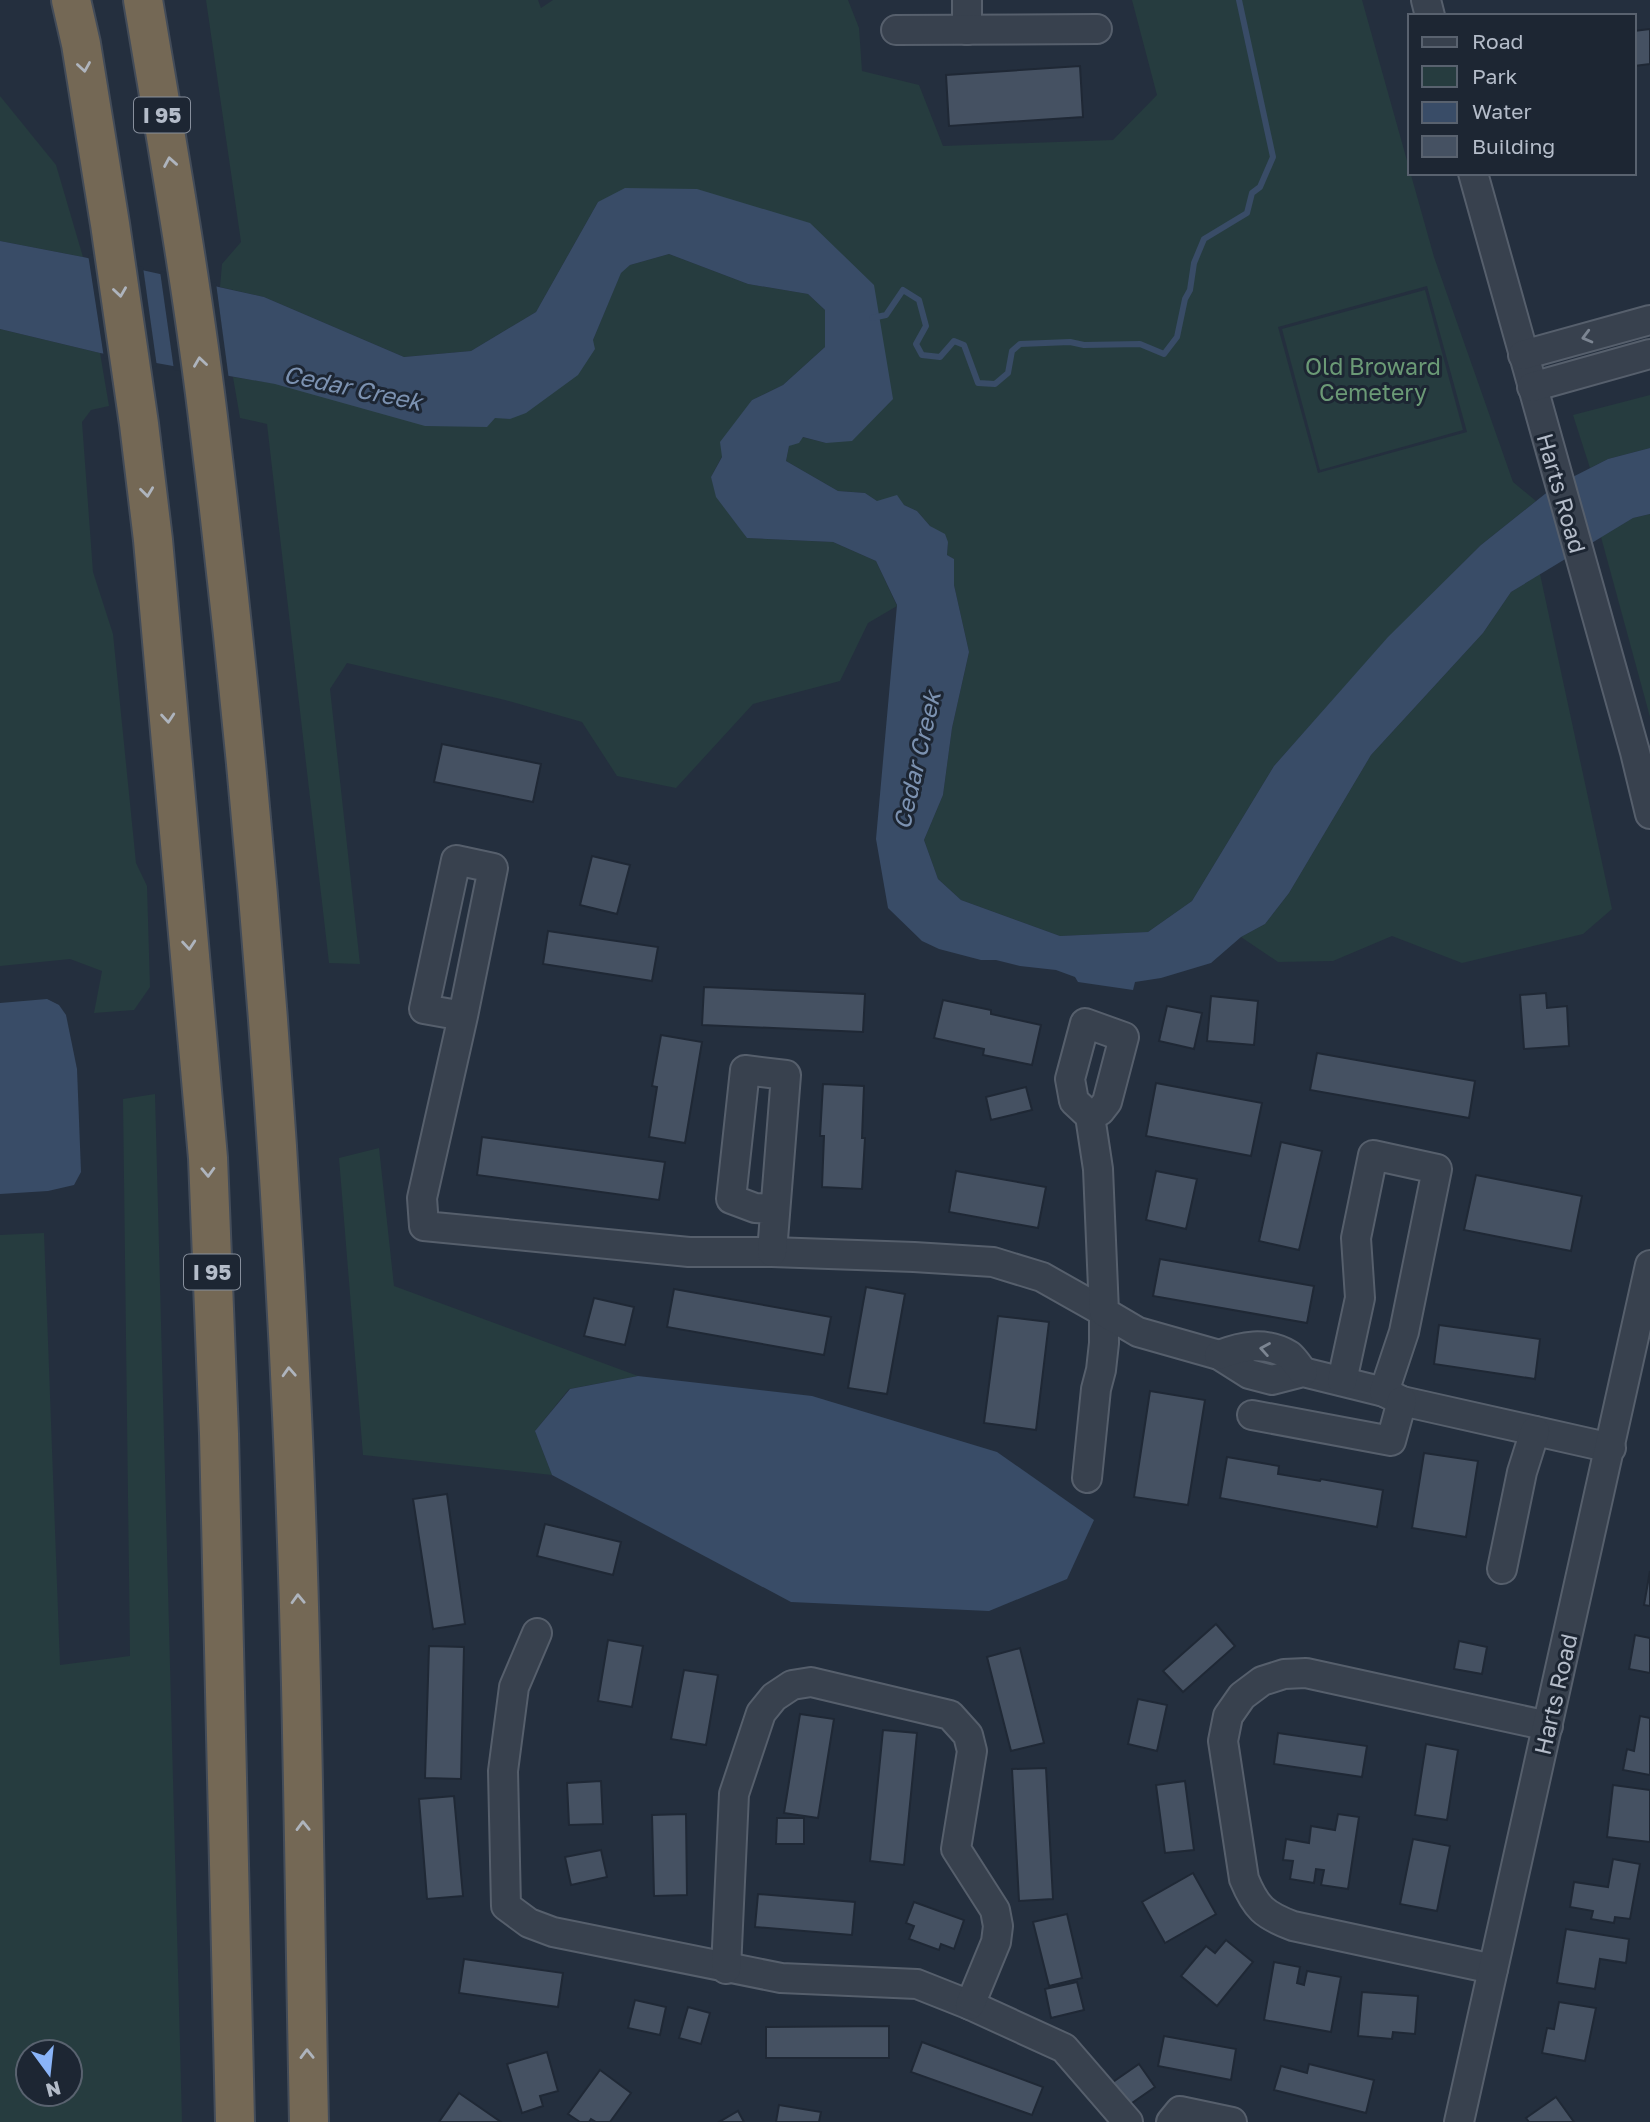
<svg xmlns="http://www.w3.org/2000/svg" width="1650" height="2122" viewBox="0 0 1650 2122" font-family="'Golos Text',sans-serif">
<rect width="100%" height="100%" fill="#242f3e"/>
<g fill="#263c3f" fill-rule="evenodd">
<path d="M 206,0 L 538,0 L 541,8 L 553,0 L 848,0 L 859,28 L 862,71 L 919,85 L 943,146 L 1113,140 L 1157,95 L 1132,0 L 1362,0 L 1434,257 L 1513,482 L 1536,501 L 1481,545 L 1388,638 L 1274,766 L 1192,901 L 1148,932 L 1060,936 L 961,900 L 938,879 L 924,840 L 943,795 L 952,728 L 969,652 L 954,585 L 954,559 L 947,555 L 948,542 L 930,526 L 917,511 L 904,505 L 877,501 L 865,493 L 838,491 L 786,461 L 789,446 L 802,437 L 826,443 L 874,285 L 598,202 L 536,312 L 471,351 L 404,357 L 264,297 L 220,287 L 222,264 L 241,242 ZM 1427,286 L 1467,432 L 1318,473 L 1278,327 Z"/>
<polygon points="0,96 56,165 83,257 0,241"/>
<polygon points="669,254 748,284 808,294 825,310 825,347 783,385 752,400 711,477 747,538 833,542 876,561 897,606 868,623 840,681 753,704 676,788 617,776 582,722 505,700 347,663 330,689 360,964 329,963 267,424 240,418 233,377 510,419 593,340 621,272 630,265"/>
<polygon points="1425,290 1463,430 1320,470 1282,329"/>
<polygon points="0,329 100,353 109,406 91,410 82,422 93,572 113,634 136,863 147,886 150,987 134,1010 94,1013 102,971 70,959 0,966"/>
<polygon points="1650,395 1650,448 1608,459 1590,468 1573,415"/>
<polygon points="1650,514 1650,717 1601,537 1633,518"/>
<polygon points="1540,574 1612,909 1583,934 1462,963 1392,936 1333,961 1278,962 1241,937 1265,924 1289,893 1371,755 1483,633 1511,592"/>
<path d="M 155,1094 L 182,2122 L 0,2122 L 0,1235 L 44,1233 L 60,1665 L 130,1656 L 123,1099 ZM 28,2052 L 70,2052 L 70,2094 L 28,2094 Z"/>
<polygon points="379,1148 394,1286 638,1376 569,1389 535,1431 552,1475 363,1455 339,1158"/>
</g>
<g fill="#394c67">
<polygon points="625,188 697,189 810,223 874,285 893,399 852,441 826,443 803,437 799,443 789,446 786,461 838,491 865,493 877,501 897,495 904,505 917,511 930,526 945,534 948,542 947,555 954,559 954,585 969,652 952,728 943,795 924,840 938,879 961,900 1060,936 1148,932 1192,901 1274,766 1388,637 1481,545 1555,486 1608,459 1650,448 1650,514 1633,518 1511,592 1483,633 1371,755 1289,893 1265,924 1241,937 1211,963 1161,978 1135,982 1133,990 1078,982 1075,977 1056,970 1020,966 996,960 981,960 939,949 922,941 888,908 876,839 897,605 876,561 833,542 747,538 716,497 711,477 722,457 720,442 752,400 783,385 825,347 825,310 808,294 748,284 669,254 630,265 621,273 593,340 595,349 578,375 526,413 510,419 495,418 487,427 425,426 275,384 100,353 0,329 0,241 83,257 264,297 404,357 471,351 536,312 598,202"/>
<polygon points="47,999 59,1005 66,1015 77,1069 81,1172 74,1185 48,1191 0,1194 0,1003"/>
<polygon points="638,1376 812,1396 997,1452 1094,1520 1067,1579 989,1611 791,1602 552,1475 535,1431 570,1389"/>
</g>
<g fill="#242f3e">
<polygon points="88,254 143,267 157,367 104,358"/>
<polygon points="160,271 216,283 229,380 174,370"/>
</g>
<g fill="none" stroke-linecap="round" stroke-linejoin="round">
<polyline stroke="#394c67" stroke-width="6" points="872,318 886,315 903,290 919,300 926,326 916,344 922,355 940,357 954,341 964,345 978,383 995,384 1008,373 1012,351 1020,344 1070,342 1084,345 1140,344 1164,354 1177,337 1185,299 1190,290 1194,263 1204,239 1247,213 1252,193 1260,187 1273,157 1239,0"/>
</g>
<g fill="#455162" stroke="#1f2835" stroke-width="2">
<polygon points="1650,29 1650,64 1634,66 1634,31"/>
<polygon points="1080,66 1083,117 949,126 946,75"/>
<polygon points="442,744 541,764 533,802 434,782"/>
<polygon points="592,856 630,865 617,914 580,905"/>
<polygon points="548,931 658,947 652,981 543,964"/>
<polygon points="704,987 865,994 863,1032 702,1025"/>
<polygon points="1546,993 1547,1008 1567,1006 1569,1046 1524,1049 1520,995"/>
<polygon points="1211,996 1258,1001 1254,1045 1207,1041"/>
<polygon points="943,1000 991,1010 991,1014 1041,1025 1032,1065 983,1055 984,1049 934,1038"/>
<polygon points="1167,1006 1202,1013 1194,1049 1159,1041"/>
<polygon points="661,1035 702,1042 685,1143 649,1137 657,1087 652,1086"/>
<polygon points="1317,1053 1475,1081 1469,1118 1310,1090"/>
<polygon points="1156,1083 1262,1103 1251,1156 1146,1136"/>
<polygon points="823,1084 864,1086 862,1138 865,1138 862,1189 822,1187 824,1136 820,1136"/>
<polygon points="1026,1087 1032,1110 991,1120 986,1097"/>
<polygon points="482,1137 665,1162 659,1200 477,1175"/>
<polygon points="1281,1142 1322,1151 1299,1250 1259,1241"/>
<polygon points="956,1171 1046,1187 1038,1228 949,1212"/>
<polygon points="1156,1171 1197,1179 1186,1229 1146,1220"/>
<polygon points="1476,1175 1582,1196 1571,1251 1464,1230"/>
<polygon points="1160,1259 1314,1286 1307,1323 1153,1296"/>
<polygon points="866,1287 905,1294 887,1394 848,1388"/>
<polygon points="674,1289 831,1317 824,1355 667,1327"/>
<polygon points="594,1298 634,1307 625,1345 584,1336"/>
<polygon points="998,1316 1049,1322 1036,1430 984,1423"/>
<polygon points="1439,1325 1540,1339 1535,1379 1434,1364"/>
<polygon points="1150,1391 1205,1400 1188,1505 1134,1497"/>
<polygon points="1424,1453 1478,1461 1466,1537 1412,1528"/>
<polygon points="1227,1457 1279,1466 1278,1474 1320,1481 1321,1479 1383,1490 1377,1527 1220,1498"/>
<polygon points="447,1494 465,1624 433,1629 413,1499"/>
<polygon points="545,1524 621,1542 613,1575 537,1556"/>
<polygon points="1650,1571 1650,1606 1644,1605"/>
<polygon points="1216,1624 1235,1646 1183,1692 1163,1671"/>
<polygon points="1635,1635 1650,1638 1650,1673 1629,1669"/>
<polygon points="608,1640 643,1646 632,1707 598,1701"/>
<polygon points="1459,1641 1487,1647 1482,1674 1454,1669"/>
<polygon points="429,1646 464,1647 461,1779 425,1778"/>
<polygon points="1020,1648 1044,1743 1011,1751 987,1657"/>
<polygon points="684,1670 718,1675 706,1745 671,1739"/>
<polygon points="1138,1699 1167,1705 1157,1751 1128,1744"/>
<polygon points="800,1714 834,1719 818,1818 784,1813"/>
<polygon points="1640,1716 1650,1718 1650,1775 1623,1770 1627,1749 1634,1751"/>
<polygon points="883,1730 917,1733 904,1865 870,1861"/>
<polygon points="1278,1733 1367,1746 1362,1777 1274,1764"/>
<polygon points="1426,1744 1458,1750 1447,1820 1415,1815"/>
<polygon points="1046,1768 1053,1899 1019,1901 1012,1769"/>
<polygon points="601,1781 603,1824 569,1825 567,1783"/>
<polygon points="1185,1781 1194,1850 1165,1853 1156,1785"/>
<polygon points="1613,1785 1650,1790 1650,1842 1607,1837"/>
<polygon points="454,1796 463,1896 427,1899 419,1799"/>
<polygon points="686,1814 687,1895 654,1896 652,1815"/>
<polygon points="1338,1814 1359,1817 1348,1889 1321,1885 1324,1870 1316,1869 1314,1883 1290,1879 1293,1861 1283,1860 1286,1839 1309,1843 1311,1826 1335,1830"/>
<polygon points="777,1818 804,1818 804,1844 776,1844"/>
<polygon points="1413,1839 1450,1846 1437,1911 1400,1904"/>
<polygon points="601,1850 607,1877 571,1885 565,1857"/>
<polygon points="1613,1859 1640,1864 1630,1919 1615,1917 1614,1923 1591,1919 1593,1911 1570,1907 1574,1882 1608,1887"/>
<polygon points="1193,1873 1216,1914 1165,1943 1142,1902"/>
<polygon points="758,1894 855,1902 852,1935 755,1927"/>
<polygon points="914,1902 964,1920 954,1949 941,1944 939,1950 909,1939 914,1926 906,1923"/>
<polygon points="1067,1914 1082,1978 1049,1986 1033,1922"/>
<polygon points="1566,1929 1629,1939 1626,1963 1600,1959 1595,1989 1557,1983"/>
<polygon points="1226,1940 1253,1962 1217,2006 1181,1976 1206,1946 1215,1953"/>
<polygon points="464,1959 563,1973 558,2007 459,1993"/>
<polygon points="1274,1962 1300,1967 1297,1983 1304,1985 1307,1971 1341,1977 1331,2032 1264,2020"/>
<polygon points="1077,1982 1084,2010 1051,2018 1045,1989"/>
<polygon points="1362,1992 1418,1996 1415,2034 1393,2032 1392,2039 1358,2036"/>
<polygon points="635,2000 666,2007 660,2035 628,2028"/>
<polygon points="1559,2002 1596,2008 1585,2061 1542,2053 1547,2028 1554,2029"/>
<polygon points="688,2007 710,2013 701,2044 679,2038"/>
<polygon points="889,2026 889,2058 766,2058 766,2027"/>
<polygon points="1164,2036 1236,2049 1231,2080 1158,2066"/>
<polygon points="922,2042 1043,2087 1032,2115 911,2072"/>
<polygon points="547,2052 558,2091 540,2096 543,2106 522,2113 507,2064"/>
<polygon points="1139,2064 1155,2087 1129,2105 1113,2082"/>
<polygon points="1309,2064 1374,2080 1366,2113 1274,2090 1281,2066 1307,2073"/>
<polygon points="600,2070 631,2093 610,2122 596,2122 591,2119 589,2122 580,2122 568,2114"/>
<polygon points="459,2093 501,2122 439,2122"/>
<polygon points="1556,2097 1574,2122 1529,2122 1526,2118"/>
<polygon points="779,2105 821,2112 819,2122 776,2122"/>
<polygon points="738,2111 744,2122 719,2122"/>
</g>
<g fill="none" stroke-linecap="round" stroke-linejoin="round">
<defs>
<g id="minor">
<polyline points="967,0 967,30"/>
<polyline points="1426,0 1430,16"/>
<polyline points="896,30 1097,29"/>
<polyline points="1473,173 1635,752 1650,814"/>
<polyline points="1523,355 1650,320"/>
<polyline points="1532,387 1650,354"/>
<polyline points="463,1016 424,1009 456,860 493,868 463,1016 422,1198 424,1226 689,1252 772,1252 914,1257 993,1262 1042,1277 1104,1312 1104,1343 1101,1370 1096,1389 1087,1478"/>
<polyline points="1090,1116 1074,1101 1070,1079 1085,1023 1124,1037 1107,1102 1100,1111 1090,1116 1098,1169 1104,1312 1138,1332 1219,1355 1249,1374 1272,1380 1303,1372 1384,1392 1402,1401 1611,1448"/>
<polyline points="772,1252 786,1075 745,1070 731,1199 755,1208 775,1209"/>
<path d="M 1219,1355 C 1242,1346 1265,1341 1289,1355 C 1294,1359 1299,1367 1303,1372"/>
<polyline points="1342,1381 1360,1298 1356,1238 1373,1155 1437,1169 1404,1332 1384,1392"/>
<polyline points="1252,1415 1391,1441 1402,1401"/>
<polyline points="1502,1569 1522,1472 1535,1431"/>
<polyline points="537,1633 514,1687 503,1771 506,1906 529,1923 553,1932 781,1978 917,1984 970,2005 1064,2048 1128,2122"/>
<polyline points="726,1969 734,1794 761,1713 774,1697 792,1685 811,1682 950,1715 968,1735 972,1751 956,1849 995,1910 998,1926 996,1942 970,2005"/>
<path d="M 1493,1969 L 1293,1926 C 1264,1915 1256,1908 1244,1879 L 1223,1741 L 1228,1716 L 1242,1696 L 1262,1681 L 1284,1674 L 1306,1673 L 1548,1726"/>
<polyline points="1171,2122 1180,2111 1232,2122"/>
<polyline points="1459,2122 1650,1265"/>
</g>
<g id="highway">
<polyline points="71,0 81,44 110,224 139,424 153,540 208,1158 219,1434 235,2122"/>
<path d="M 143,0 C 167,144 193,289 210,434 C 250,760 277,1087 292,1415 C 303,1651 304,1887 309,2122"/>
</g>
</defs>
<use href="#minor" stroke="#565f6c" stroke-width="32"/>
<use href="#highway" stroke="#434c59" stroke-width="42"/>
<use href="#minor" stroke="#38414e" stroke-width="28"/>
<use href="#highway" stroke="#746855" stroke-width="38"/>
</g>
<defs><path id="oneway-chevron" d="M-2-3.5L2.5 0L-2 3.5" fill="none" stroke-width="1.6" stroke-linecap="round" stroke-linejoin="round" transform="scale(1.75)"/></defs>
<g stroke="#aeb4bd">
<use href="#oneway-chevron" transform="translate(84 67) rotate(81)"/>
<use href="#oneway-chevron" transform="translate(170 162) rotate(-100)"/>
<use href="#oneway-chevron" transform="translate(120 292) rotate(82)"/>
<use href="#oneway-chevron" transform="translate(200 362) rotate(-98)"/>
<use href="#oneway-chevron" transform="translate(147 492) rotate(83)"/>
<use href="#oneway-chevron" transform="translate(168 718) rotate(85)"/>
<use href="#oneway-chevron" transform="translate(189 945) rotate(85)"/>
<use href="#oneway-chevron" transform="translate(208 1172) rotate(88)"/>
<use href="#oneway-chevron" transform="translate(289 1372) rotate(-93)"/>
<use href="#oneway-chevron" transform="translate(298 1599) rotate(-92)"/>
<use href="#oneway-chevron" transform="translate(303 1826) rotate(-91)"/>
<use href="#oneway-chevron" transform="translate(307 2054) rotate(-91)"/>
</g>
<g stroke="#7c8592">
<use href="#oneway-chevron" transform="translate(1587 337) rotate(165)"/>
<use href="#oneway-chevron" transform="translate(1265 1349) rotate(-170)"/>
</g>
<g text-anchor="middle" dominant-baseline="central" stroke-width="6" stroke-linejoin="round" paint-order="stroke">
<g fill="#1d2633" stroke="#878f9c" stroke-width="2">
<rect x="134" y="97.5" width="56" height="35" rx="5"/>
<rect x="184" y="1254.5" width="56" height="35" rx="5"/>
</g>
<g font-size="21" font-weight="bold" fill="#b4bcc9">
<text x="162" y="115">I 95</text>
<text x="212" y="1272">I 95</text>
</g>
<g font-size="23" fill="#6b9a76" stroke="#1d2633">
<text x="1373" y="366">Old Broward<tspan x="1373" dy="26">Cemetery</tspan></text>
</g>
<g font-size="23" fill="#b4bcc9" stroke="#1d2633">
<text transform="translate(1562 493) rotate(74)">Harts Road</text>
<text transform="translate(1555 1694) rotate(-77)">Harts Road</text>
</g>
<g font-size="24" font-style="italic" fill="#7c92b1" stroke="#1d2633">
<text transform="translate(353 387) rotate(12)">Cedar Creek</text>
<text transform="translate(916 760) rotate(-77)">Cedar Creek</text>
</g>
</g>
<rect x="1408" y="14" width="228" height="161" fill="#1d2633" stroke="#59626f" stroke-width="2"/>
<rect x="1422" y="37" width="35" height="10" fill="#38414e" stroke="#59626f" stroke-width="2"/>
<text x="1472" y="49" font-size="21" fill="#b4bcc9">Road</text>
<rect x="1422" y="66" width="35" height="21" fill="#263c3f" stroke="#59626f" stroke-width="2"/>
<text x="1472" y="84" font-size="21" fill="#b4bcc9">Park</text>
<rect x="1422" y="102" width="35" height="21" fill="#394c67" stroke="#59626f" stroke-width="2"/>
<text x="1472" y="119" font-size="21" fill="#b4bcc9">Water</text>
<rect x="1422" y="136" width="35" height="21" fill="#455162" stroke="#59626f" stroke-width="2"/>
<text x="1472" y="154" font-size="21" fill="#b4bcc9">Building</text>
<g transform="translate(49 2073) rotate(165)"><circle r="33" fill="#1d2633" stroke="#59626f" stroke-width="2"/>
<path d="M0-5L12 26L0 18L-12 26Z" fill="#8ab4f8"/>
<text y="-10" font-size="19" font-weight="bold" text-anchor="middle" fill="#b4bcc9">N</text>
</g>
</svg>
